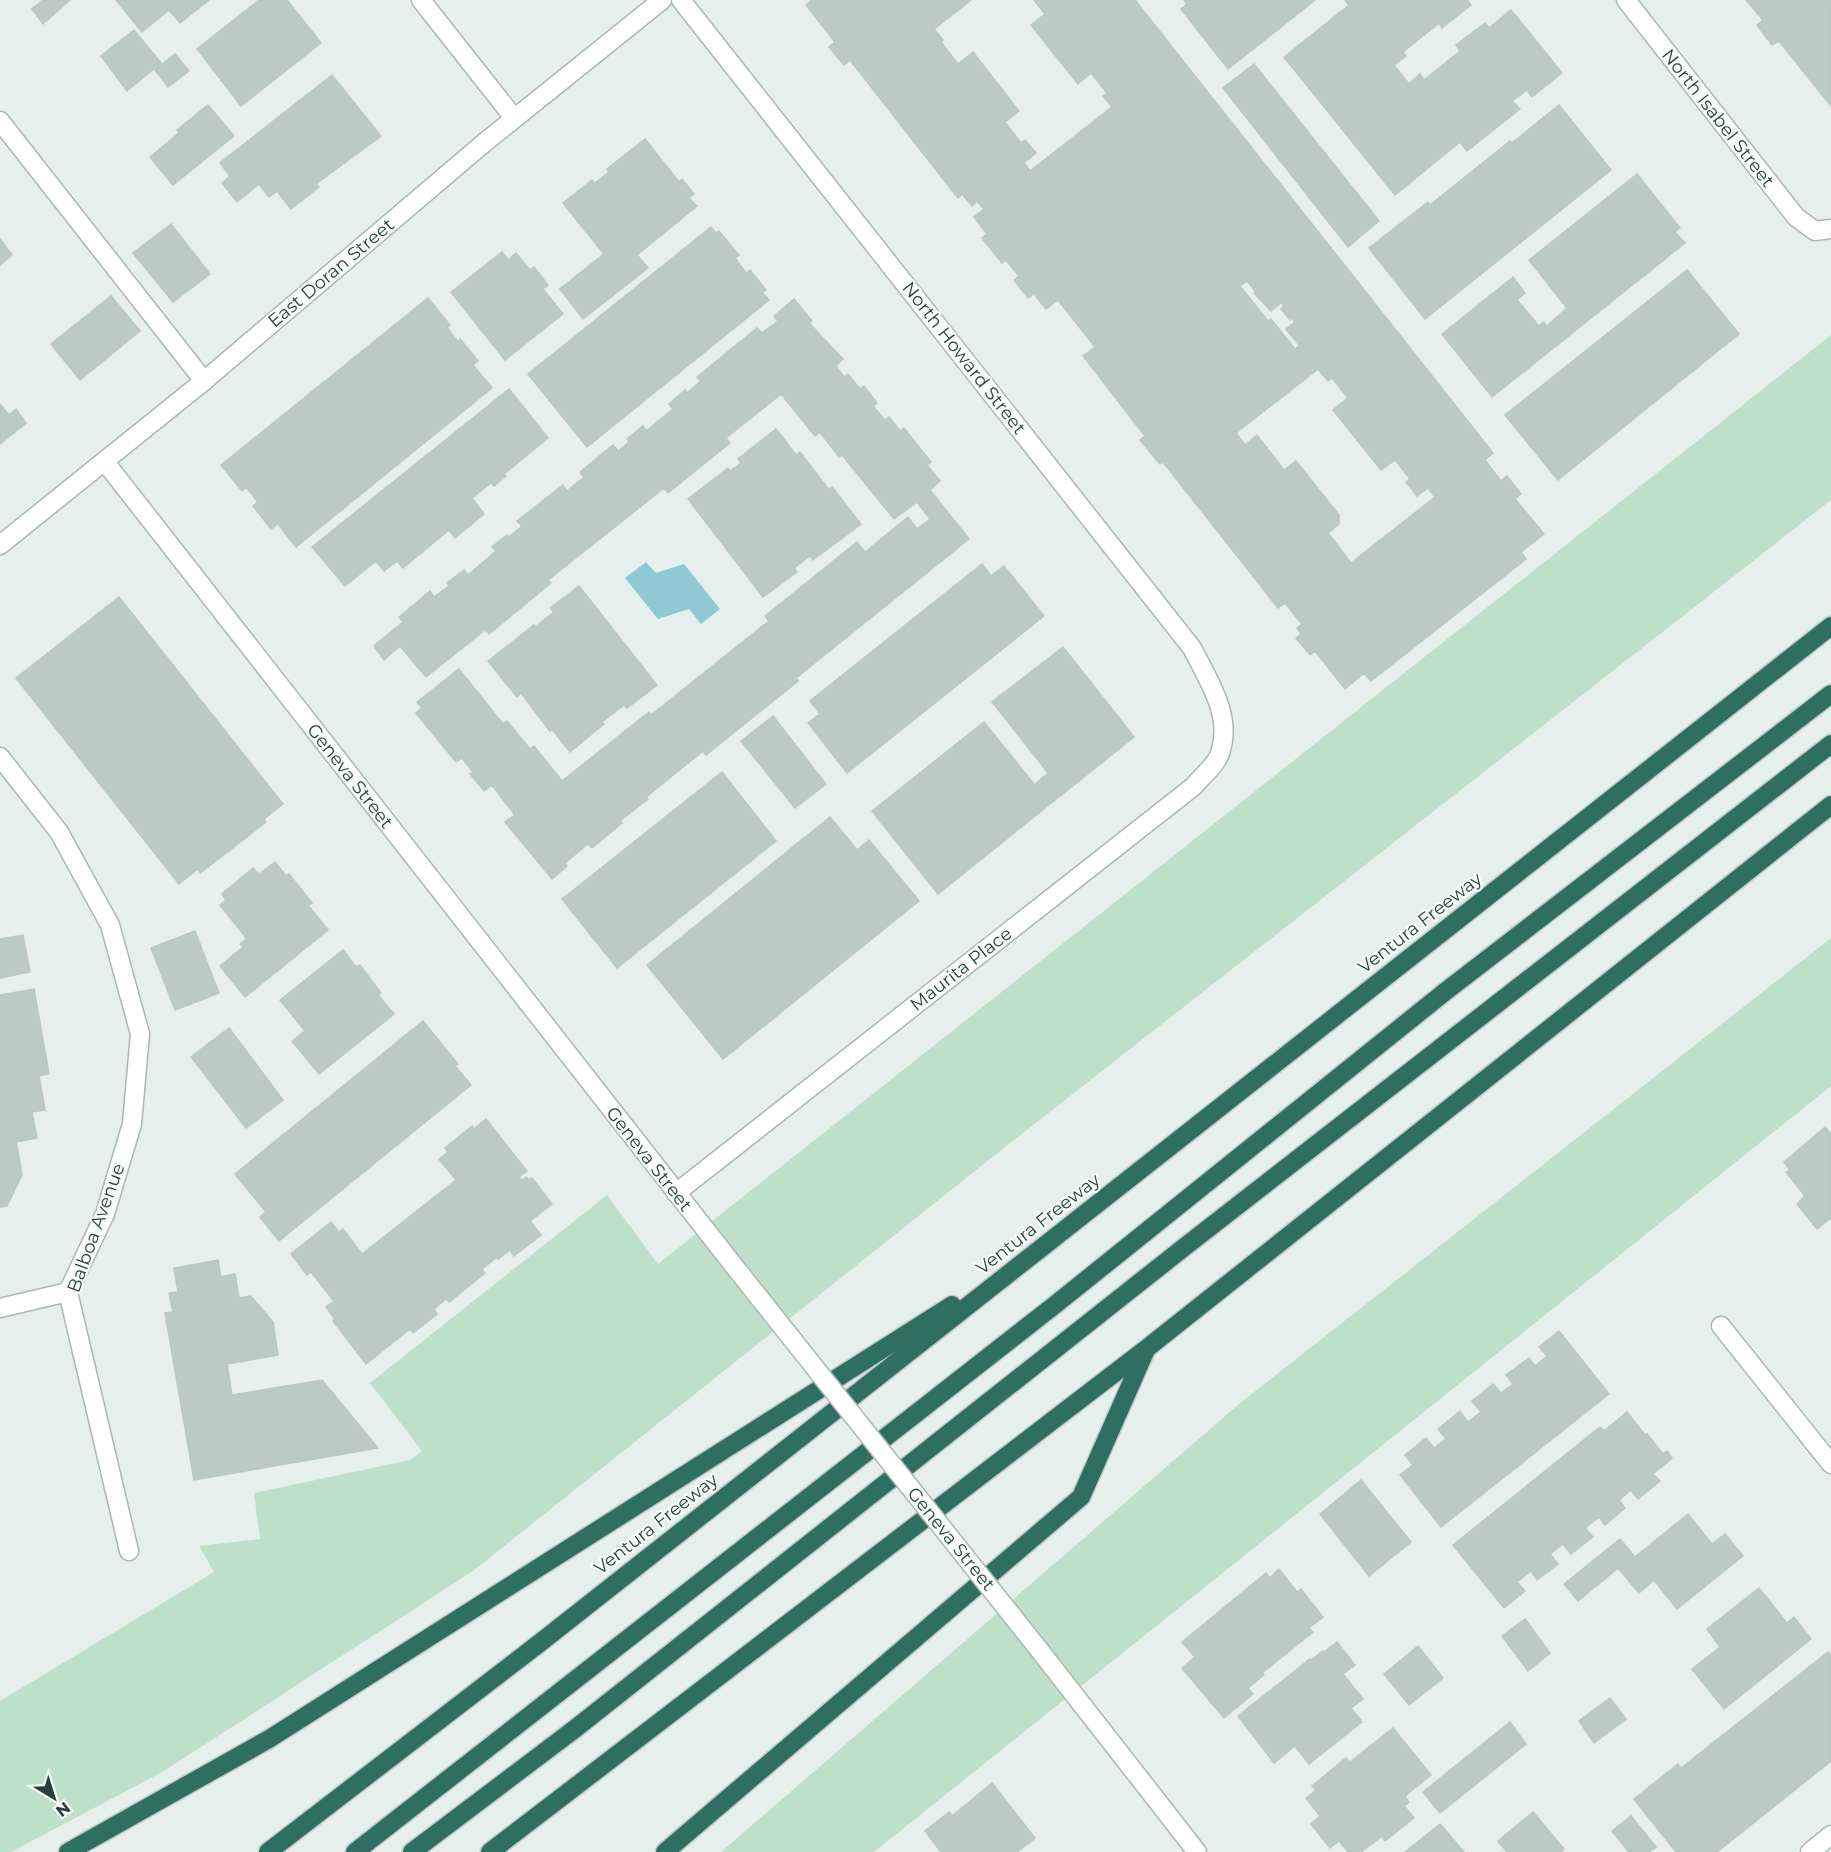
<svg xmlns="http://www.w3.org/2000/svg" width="1831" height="1852" viewBox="0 0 1831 1852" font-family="Montserrat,sans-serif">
<rect width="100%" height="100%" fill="#e6efeb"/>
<g fill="#bfe0c8">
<polygon points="1831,335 1831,500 1005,1147 473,1571 164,1771 11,1852 0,1852 0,1701 214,1572 199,1546 260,1539 254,1493 410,1460 422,1451 370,1383 607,1195 658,1264"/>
<polygon points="1831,938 1831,1086 874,1852 721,1852 1239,1404"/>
</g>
<polygon fill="#8ec9d4" points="646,562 656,573 684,564 720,609 701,624 689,609 658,619 625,578"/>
<g fill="#bbcac4" stroke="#b8c9c2" stroke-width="1.5" fill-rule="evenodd">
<polygon points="43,0 70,0 43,24 32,9"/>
<polygon points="116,0 209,0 180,23 169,10 142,32"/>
<polygon points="259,0 287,0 321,43 241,106 197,49"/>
<path d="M 812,0 L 971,0 L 934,29 L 943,40 L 941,42 L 958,64 L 973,52 L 1019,111 L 1005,122 L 1021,143 L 1025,140 L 1036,153 L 1024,163 L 1030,171 L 1112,107 L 1103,96 L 1107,93 L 1091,73 L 1078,84 L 1031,25 L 1045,14 L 1034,0 L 1135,0 L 1493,453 L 1485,460 L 1501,481 L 1507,476 L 1521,494 L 1515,499 L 1544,534 L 1521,552 L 1526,559 L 1371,681 L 1364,673 L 1345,689 L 1315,651 L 1310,655 L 1296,638 L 1301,634 L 1297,628 L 1302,624 L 1285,603 L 1278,608 L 1163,462 L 1160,464 L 1140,440 L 1145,436 L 1083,356 L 1095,347 L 1058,300 L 1046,309 L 1034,294 L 1028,298 L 1014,280 L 1019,276 L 1006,260 L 1002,263 L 982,238 L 987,234 L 974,217 L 984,209 L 977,201 L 972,206 L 962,194 L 958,198 L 850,60 L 844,65 L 829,47 L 835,42 L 806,5 ZM 1247,281 L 1256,292 L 1254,293 L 1271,311 L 1281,303 L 1284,306 L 1281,309 L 1290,320 L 1292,318 L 1295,322 L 1286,329 L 1300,346 L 1295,349 L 1271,319 L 1268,321 L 1240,286 ZM 1318,369 L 1328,381 L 1332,378 L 1348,398 L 1333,410 L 1381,470 L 1395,460 L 1410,479 L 1406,482 L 1417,496 L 1428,488 L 1435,497 L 1351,563 L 1328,533 L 1339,524 L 1339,515 L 1296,461 L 1284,470 L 1257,435 L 1245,445 L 1236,433 Z"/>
<polygon points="1184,0 1315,0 1228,69 1181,9 1187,4"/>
<polygon points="1345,0 1467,0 1471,5 1442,28 1439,23 1403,52 1406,56 1394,65 1409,84 1420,74 1424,80 1460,51 1456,45 1485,23 1489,28 1511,10 1562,73 1532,97 1527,90 1512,101 1520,109 1467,151 1460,142 1395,195 1284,57 1349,5"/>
<polygon points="1746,0 1831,0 1831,106 1779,41 1772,45 1757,25 1763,20"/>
<polygon points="134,30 161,63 127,91 101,56"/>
<polygon points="175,54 189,71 168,87 155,70"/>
<polygon points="1254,64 1379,221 1348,247 1223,88"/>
<polygon points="332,75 381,136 316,184 319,187 291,209 277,191 269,197 259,184 237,202 222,183 230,176 220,163"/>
<polygon points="208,105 234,136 173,185 150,157 179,133 177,130"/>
<polygon points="1559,105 1611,170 1425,319 1369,248 1428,202 1430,205 1510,141 1512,143"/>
<polygon points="645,139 679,182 682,179 694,194 689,198 697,206 637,255 648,268 583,319 560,289 604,254 563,203 592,180 595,183 609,172 607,169"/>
<polygon points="1637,174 1680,228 1675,232 1685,243 1492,397 1442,334 1513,277 1525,293 1517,300 1539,326 1544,322 1547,326 1567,308 1529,260"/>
<polygon points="171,224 210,274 173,302 133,253"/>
<polygon points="711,227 716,233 719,231 739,255 735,258 746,273 750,270 766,290 762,292 769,300 587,447 528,374"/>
<polygon points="0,239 12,255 0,265"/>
<polygon points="502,252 508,260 516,253 530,270 534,267 548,285 543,289 563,314 505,360 451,292"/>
<polygon points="1687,270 1739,334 1558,480 1505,415"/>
<polygon points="111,296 140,331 80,380 51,344"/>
<polygon points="428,298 450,325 447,327 458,342 460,339 478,361 473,365 492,388 296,547 278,524 271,529 253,506 258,502 246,487 242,491 221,465"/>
<polygon points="794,299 812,321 809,323 843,359 836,366 844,377 848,374 860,389 864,386 877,403 873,406 885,420 889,417 900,431 904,428 931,462 927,465 940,481 930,490 969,539 796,678 798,681 706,755 703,751 646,797 648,799 620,821 622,823 592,848 588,844 565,863 567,866 552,879 505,822 515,815 492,785 484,791 470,774 473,772 462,758 456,762 416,713 422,708 417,702 459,669 503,724 507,721 530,749 534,746 562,781 649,712 651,715 769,621 765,616 857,542 865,552 908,517 917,529 930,519 917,502 894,519 842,455 839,457 820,432 815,436 781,394 726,438 730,443 668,493 664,488 548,580 551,583 489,634 485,630 426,677 400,646 384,660 374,646 403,622 399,617 430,591 434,597 449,586 447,583 464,570 468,575 496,551 492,547 507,535 509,537 522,526 517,521 563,485 567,491 584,477 580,472 613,445 618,451 629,442 627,439 643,426 646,431 673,409 669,404 685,390 687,393 701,381 697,377 757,328 762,333 778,321 774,316"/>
<polygon points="509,389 548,438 504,474 506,476 494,486 491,483 472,498 484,514 455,538 449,530 403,568 397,561 384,571 376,561 345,586 312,547"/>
<polygon points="0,404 9,415 16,409 26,423 0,444"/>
<polygon points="776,429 796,455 800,452 829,490 832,487 861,524 813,560 810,556 794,568 797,572 763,597 688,499 728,468 730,471 741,463 738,459"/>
<polygon points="982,564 991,576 1004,566 1044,616 847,773 808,723 820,714 810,701"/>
<polygon points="579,586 657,685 627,708 624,705 602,722 604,724 570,752 552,729 550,731 521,693 517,697 488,661 534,625 535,627 554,612 550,608"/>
<polygon points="119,597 283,804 264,819 266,822 200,873 198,869 179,884 16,678"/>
<polygon points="1063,647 1134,737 1064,793 992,702"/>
<polygon points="773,716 826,784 795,808 741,741"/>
<polygon points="984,722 1050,804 938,894 872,811"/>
<polygon points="722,772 776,841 617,968 562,899"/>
<polygon points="1048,773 1064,793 1050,804 1034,785"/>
<polygon points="830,817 857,850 869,840 919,901 723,1059 647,965"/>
<polygon points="275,862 286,876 289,874 312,903 308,905 328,930 245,997 220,966 243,947 240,944 247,939 220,905 226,900 222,894 253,868 259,874"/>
<polygon points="195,931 219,993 175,1010 151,948"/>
<polygon points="23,935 30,972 0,978 0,939"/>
<polygon points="343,950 356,967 360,965 381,993 378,995 394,1014 319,1074 292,1041 305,1031 280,1000"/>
<polygon points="34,989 49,1074 39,1076 45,1110 32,1112 37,1138 16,1142 22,1175 7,1206 0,1207 0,995"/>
<polygon points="423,1021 458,1064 455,1066 471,1085 279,1241 260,1217 266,1212 235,1174"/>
<polygon points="229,1028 283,1100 246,1128 191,1057"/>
<polygon points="486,1119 527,1171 519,1177 522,1181 526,1177 528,1180 532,1178 552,1204 530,1221 541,1235 514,1256 510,1250 498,1259 497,1257 482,1269 485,1273 449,1302 446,1299 434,1309 437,1314 413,1333 410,1329 366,1364 333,1321 335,1319 326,1307 334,1301 311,1272 307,1275 291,1254 331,1222 339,1232 343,1229 362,1254 456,1180 439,1159 448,1152 445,1148 472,1126 474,1129"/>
<polygon points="1825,1127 1831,1134 1831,1218 1817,1229 1797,1204 1805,1196 1786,1172 1790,1170 1784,1162"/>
<polygon points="218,1260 221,1277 235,1274 239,1298 251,1296 273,1322 278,1355 227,1364 232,1395 322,1380 378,1448 194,1480 165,1313 173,1312 169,1293 178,1292 174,1268"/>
<polygon points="1559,1331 1609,1394 1441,1527 1400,1475 1413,1465 1405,1455 1426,1438 1434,1448 1446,1439 1438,1429 1460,1411 1468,1422 1481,1412 1472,1401 1493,1384 1501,1393 1513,1384 1506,1375 1529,1358 1535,1366 1547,1356 1539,1347"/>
<polygon points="1627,1412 1645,1435 1647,1434 1663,1454 1667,1451 1672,1458 1653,1474 1660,1481 1638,1499 1631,1490 1619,1500 1625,1508 1605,1525 1599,1517 1585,1528 1593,1537 1571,1554 1563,1544 1550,1554 1558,1564 1537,1580 1531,1571 1517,1582 1525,1591 1504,1608 1453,1545 1600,1427 1604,1431"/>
<polygon points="1361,1480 1411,1542 1369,1576 1320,1514"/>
<polygon points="1688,1514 1712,1544 1725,1534 1743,1556 1677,1609 1654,1580 1639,1593 1618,1568 1578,1601 1564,1584 1620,1539 1635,1557"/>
<polygon points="1279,1569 1297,1592 1301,1589 1323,1617 1309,1628 1313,1632 1262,1673 1264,1675 1248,1688 1253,1694 1224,1718 1182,1668 1195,1657 1182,1642 1266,1573 1270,1578"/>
<polygon points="1759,1588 1787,1623 1794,1617 1811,1639 1724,1709 1692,1669 1720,1647 1707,1629"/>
<polygon points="1525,1619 1550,1653 1528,1671 1502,1636"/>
<polygon points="1337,1642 1355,1665 1343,1674 1363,1699 1351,1708 1362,1722 1309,1764 1295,1746 1274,1763 1238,1716 1310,1659 1311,1660 1323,1651 1324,1652"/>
<polygon points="1418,1646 1443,1678 1409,1705 1384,1674"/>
<polygon points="1828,1652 1831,1656 1831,1761 1717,1852 1676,1852 1634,1799 1678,1764 1681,1768"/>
<polygon points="1610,1698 1626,1719 1594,1743 1579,1721"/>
<polygon points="1510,1722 1526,1744 1440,1813 1423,1792"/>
<polygon points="1393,1728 1431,1775 1405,1796 1409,1802 1404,1806 1414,1818 1385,1841 1382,1836 1361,1852 1348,1852 1339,1841 1330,1848 1311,1824 1320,1816 1306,1798 1316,1790 1312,1786 1346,1758 1350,1762"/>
<polygon points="992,1783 1035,1838 1017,1852 941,1852 925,1831 949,1812 952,1816"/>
<polygon points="1533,1812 1564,1849 1561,1852 1507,1852 1498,1841"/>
<polygon points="1631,1816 1656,1847 1649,1852 1629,1852 1612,1831"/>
<polygon points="1440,1824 1464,1852 1405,1852"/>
</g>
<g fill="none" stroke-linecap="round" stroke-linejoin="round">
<defs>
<polyline id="service" points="0,121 204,381"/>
<g id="minor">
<polyline points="421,0 514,118"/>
<polyline points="1626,0 1796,217 1815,231 1831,229"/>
<polyline points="0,757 59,832 110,925 140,1034 132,1124 105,1214 68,1292 129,1551"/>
<path d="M 676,1193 L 1194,786 C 1202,776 1217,764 1220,753 C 1233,716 1208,680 1192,648 L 681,0"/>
<polyline points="0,1308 68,1292"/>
<polyline points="1721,1326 1831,1464"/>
</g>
<g id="tertiary">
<polyline points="105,462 734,1266"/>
<polyline points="0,545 204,381 484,143 662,0"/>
<polyline points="1037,1647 1197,1852"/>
<polyline points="1810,1852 1831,1835"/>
</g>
<g id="motorway">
<polyline points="68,1852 269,1739 952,1305"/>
<polyline points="268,1852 541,1642 1831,626"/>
<polyline points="355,1852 1056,1304 1446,991 1831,694"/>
<polyline points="412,1852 576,1728 1187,1245 1831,744"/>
<polyline points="490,1852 1146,1349 1831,805"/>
<polyline points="665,1852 1081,1497 1145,1352"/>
</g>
</defs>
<use href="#service" stroke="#a8b8b2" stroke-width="21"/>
<use href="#minor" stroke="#a8b8b2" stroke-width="21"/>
<use href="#tertiary" stroke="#a8b8b2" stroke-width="21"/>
<use href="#motorway" stroke="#c2cac8" stroke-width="21"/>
<use href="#service" stroke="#fff" stroke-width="18"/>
<use href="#minor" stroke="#fff" stroke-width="18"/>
<use href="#tertiary" stroke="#fff" stroke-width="18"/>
<use href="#motorway" stroke="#2f6f62" stroke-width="18"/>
<defs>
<polyline id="tertiary-bridge" points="734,1266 1037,1647"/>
</defs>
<use href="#tertiary-bridge" stroke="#a8b8b2" stroke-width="21" stroke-linecap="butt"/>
<use href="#tertiary-bridge" stroke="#fff" stroke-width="18"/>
</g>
<g text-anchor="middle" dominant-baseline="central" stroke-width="4.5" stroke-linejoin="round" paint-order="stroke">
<g font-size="18" fill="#24423a" stroke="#f7fbf9">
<text transform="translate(1718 118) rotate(52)">North Isabel Street</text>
<text transform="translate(331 273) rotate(-40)">East Doran Street</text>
<text transform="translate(964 358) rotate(52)">North Howard Street</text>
<text transform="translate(350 776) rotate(52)">Geneva Street</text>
<text transform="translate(1420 923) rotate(-38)">Ventura Freeway</text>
<text transform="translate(961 969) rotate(-38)">Maurita Place</text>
<text transform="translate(649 1159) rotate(52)">Geneva Street</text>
<text transform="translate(1038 1224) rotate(-38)">Ventura Freeway</text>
<text transform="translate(96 1228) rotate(-70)">Balboa Avenue</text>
<text transform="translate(656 1524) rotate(-38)">Ventura Freeway</text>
<text transform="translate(951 1539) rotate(51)">Geneva Street</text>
</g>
</g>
<g transform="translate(54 1798) rotate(142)" stroke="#f7fbf9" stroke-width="4.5" paint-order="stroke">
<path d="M0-4.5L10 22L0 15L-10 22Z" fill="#24423a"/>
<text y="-9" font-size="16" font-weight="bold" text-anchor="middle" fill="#24423a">N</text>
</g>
</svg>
